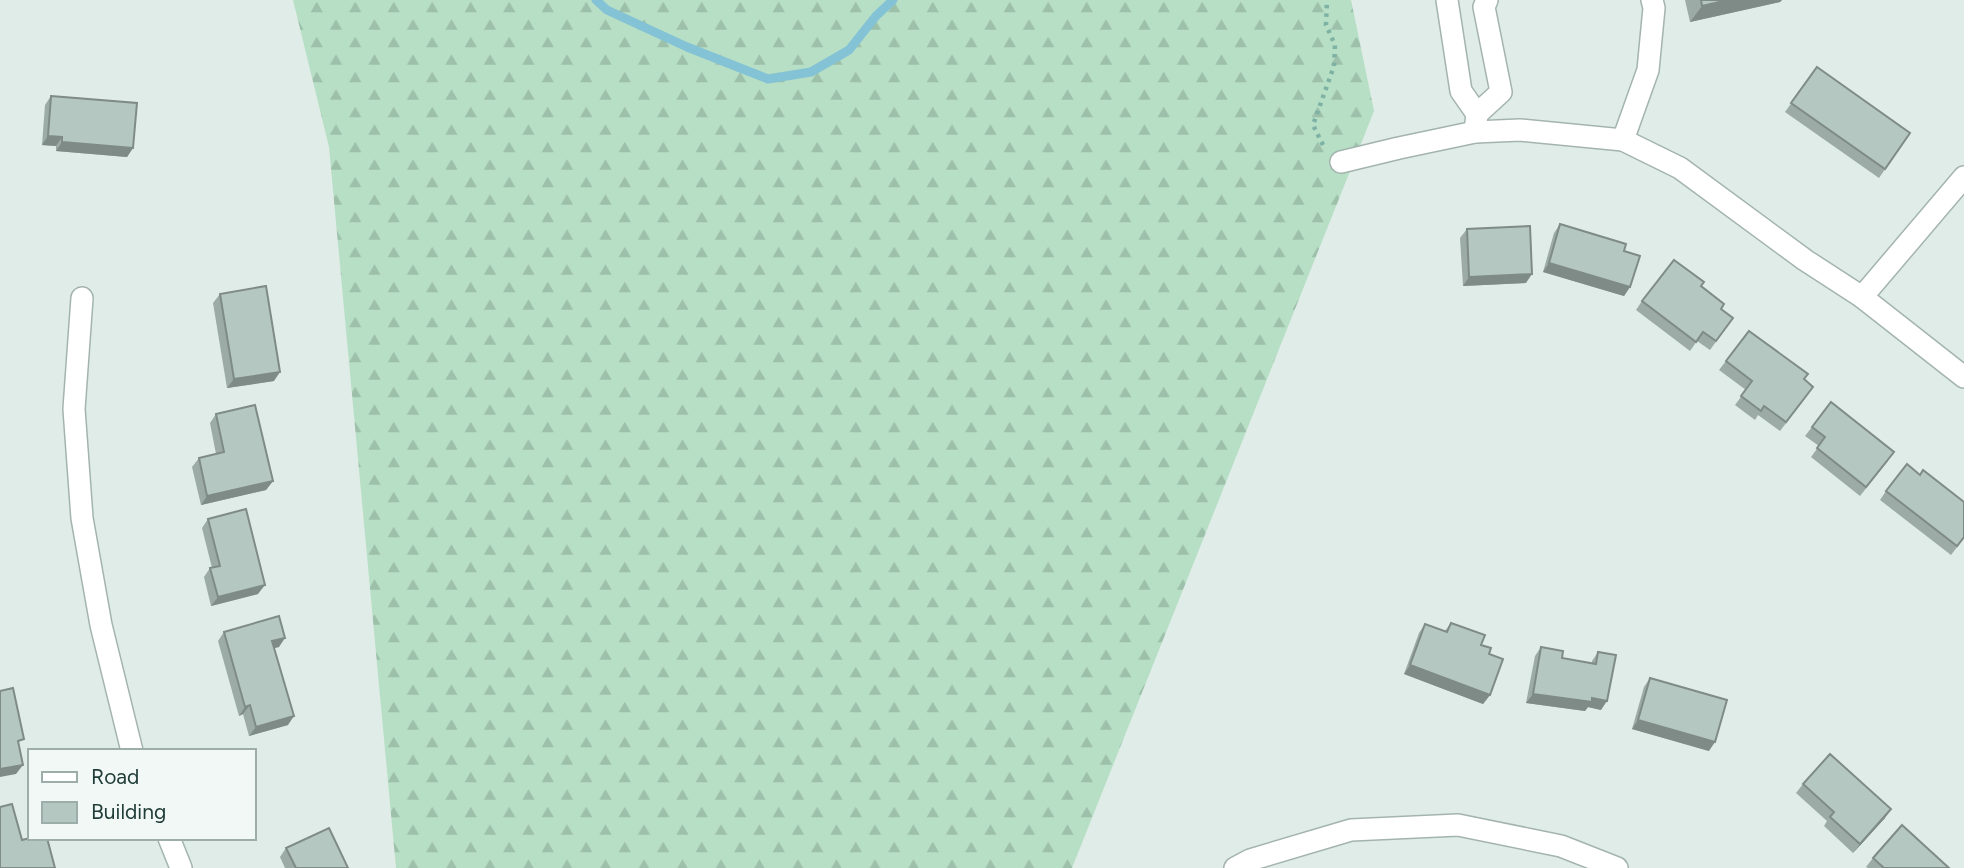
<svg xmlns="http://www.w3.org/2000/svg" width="1964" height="868" viewBox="0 0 1964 868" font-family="Figtree,sans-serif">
<defs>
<pattern id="forest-firs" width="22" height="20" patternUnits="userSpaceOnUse" patternTransform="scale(1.75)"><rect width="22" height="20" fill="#b7dfc5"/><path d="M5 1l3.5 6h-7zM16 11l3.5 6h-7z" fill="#9dc0aa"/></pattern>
</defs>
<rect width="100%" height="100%" fill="#e0ece7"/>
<polygon fill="url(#forest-firs)" points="293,0 1351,0 1374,111 1072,868 396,868 329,147"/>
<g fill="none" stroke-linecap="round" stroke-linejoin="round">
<polyline stroke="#84c2d5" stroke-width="9" points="596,0 607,10 687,47 768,79 811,72 849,50 876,16 893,0"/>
<defs>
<g id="minor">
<polyline points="1447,0 1461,91 1477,114 1475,132"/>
<polyline points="1477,114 1501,92 1484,7 1487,0"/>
<polyline points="1623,140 1648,70 1654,8 1652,0"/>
<polyline points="1341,162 1399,148 1475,132 1520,130 1623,140 1680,168 1805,260 1862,297 1964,377"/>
<polyline points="1862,297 1964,177"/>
<polyline points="82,298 74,409 82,518 101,625 132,751"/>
<polyline points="169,838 181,868"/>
<polyline points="1235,868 1250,860 1351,830 1458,825 1561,846 1617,868"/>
</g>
</defs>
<use href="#minor" stroke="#a3b4af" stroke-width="24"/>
<polyline stroke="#7eb2a5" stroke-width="4.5" stroke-dasharray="3.5 5" stroke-linecap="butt" points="1323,145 1313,125 1334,66 1335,45 1326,25 1327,0"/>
<use href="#minor" stroke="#fff" stroke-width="21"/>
</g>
<g fill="#9caba6">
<polygon points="1685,0 1782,0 1780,2 1690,22"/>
<polygon points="1817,67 1910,133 1879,178 1785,112"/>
<polygon points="51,96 133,148 127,157 56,151 56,146 42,145 45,105"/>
<polygon points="1560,224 1630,287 1624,296 1543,272 1554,233"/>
<polygon points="1467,229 1526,283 1463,286 1460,238"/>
<polygon points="1701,286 1721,309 1733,318 1710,350 1697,341 1690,351 1636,310 1642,301"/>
<polygon points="220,294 274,381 227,388 213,303"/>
<polygon points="1749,331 1804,380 1807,396 1780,431 1758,415 1755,420 1735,405 1746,390 1719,370"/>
<polygon points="216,414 273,481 266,490 201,505 192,467 199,458 216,454 210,423"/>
<polygon points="1812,427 1888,461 1860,496 1811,457 1819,446 1805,436"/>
<polygon points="1886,491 1964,502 1964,538 1951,555 1880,500"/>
<polygon points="208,519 258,594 211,606 204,577 210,568 212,568 202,528"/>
<polygon points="1451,623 1481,645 1489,654 1490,695 1483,704 1404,674 1419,633 1425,624 1445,631"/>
<polygon points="224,632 279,647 274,648 288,725 249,736 243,714 239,716 218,641"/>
<polygon points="1541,647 1562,658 1592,664 1592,661 1598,652 1601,710 1588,707 1585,711 1526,703 1535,656"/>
<polygon points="1650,678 1709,751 1632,729 1644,687"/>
<polygon points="1803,784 1885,818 1853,853 1824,826 1827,821 1796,793"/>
<polygon points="286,848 348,868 285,868 280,857"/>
<polygon points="1873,858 1949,868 1868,868 1866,867"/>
</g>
<g fill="#7f8b87">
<polygon points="1728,0 1782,0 1780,2 1690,22 1702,6"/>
<polygon points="48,136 62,137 56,146 42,145"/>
<polygon points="62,142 133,148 127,157 56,151"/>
<polygon points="1549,263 1630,287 1624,296 1543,272"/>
<polygon points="1532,274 1526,283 1463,286 1469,277"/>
<polygon points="280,372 274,381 227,388 234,379"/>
<polygon points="273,481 266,490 201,505 207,496"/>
<polygon points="265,585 258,594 211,606 218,597"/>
<polygon points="285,638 279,647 266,650 272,641"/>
<polygon points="1410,665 1490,695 1483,704 1404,674"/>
<polygon points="1533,694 1592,698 1607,701 1601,710 1588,707 1585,711 1526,703"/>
<polygon points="250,705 243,714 239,716 245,707"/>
<polygon points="294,716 288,725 249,736 256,727"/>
<polygon points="1638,720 1715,742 1709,751 1632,729"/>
<polygon points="23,765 16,774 0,777 0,769"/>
<polygon points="1891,809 1885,818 1853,853 1860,844"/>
</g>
<g fill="#b5c7c1" stroke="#7f8b87" stroke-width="2">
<polygon points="1701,0 1728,0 1702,6"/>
<polygon points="1817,67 1910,133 1885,169 1791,103"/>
<polygon points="51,96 137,103 133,148 62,142 62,137 48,136"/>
<polygon points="1560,224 1626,244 1624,251 1640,256 1630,287 1549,263"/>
<polygon points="1530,226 1532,274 1469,277 1467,229"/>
<polygon points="1674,260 1704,282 1701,286 1724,304 1721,309 1733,318 1716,341 1703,332 1696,342 1642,301"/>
<polygon points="266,286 280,372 234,379 220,294"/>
<polygon points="1749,331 1808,374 1804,379 1813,387 1786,422 1764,406 1761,411 1741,396 1752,381 1726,361"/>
<polygon points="1831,402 1894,452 1866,487 1817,448 1825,437 1812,427"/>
<polygon points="255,405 273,481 207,496 199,458 224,452 216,414"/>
<polygon points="1907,464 1920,475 1923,470 1964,502 1964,537 1957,546 1886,491"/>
<polygon points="246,509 265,585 218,597 210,568 220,566 208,519"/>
<polygon points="279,616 285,638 272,641 294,716 256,727 250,705 245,707 224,632"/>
<polygon points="1451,623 1485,635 1481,645 1491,648 1489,654 1503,659 1490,695 1410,665 1425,624 1447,632"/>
<polygon points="1541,647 1563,651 1562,658 1596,664 1598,652 1616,655 1607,701 1592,698 1592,702 1533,694"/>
<polygon points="1650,678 1727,700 1715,742 1638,720"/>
<polygon points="13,688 24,739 18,741 23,765 0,769 0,691"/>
<polygon points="1830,754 1891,809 1860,844 1830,817 1834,812 1803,784"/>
<polygon points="12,804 22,840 30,838 47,838 55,868 0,868 0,807"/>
<polygon points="1902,825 1949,868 1884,868 1873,858"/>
<polygon points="329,828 348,868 296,868 286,848"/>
</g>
<rect x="28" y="749" width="228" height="91" fill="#f1f8f5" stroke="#9dada9" stroke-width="2"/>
<rect x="42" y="772" width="35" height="10" fill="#ffffff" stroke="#9dada9" stroke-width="2"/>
<text x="91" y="784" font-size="21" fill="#203d38">Road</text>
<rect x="42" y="802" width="35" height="21" fill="#b5c7c1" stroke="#9dada9" stroke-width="2"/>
<text x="91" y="819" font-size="21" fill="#203d38">Building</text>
</svg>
